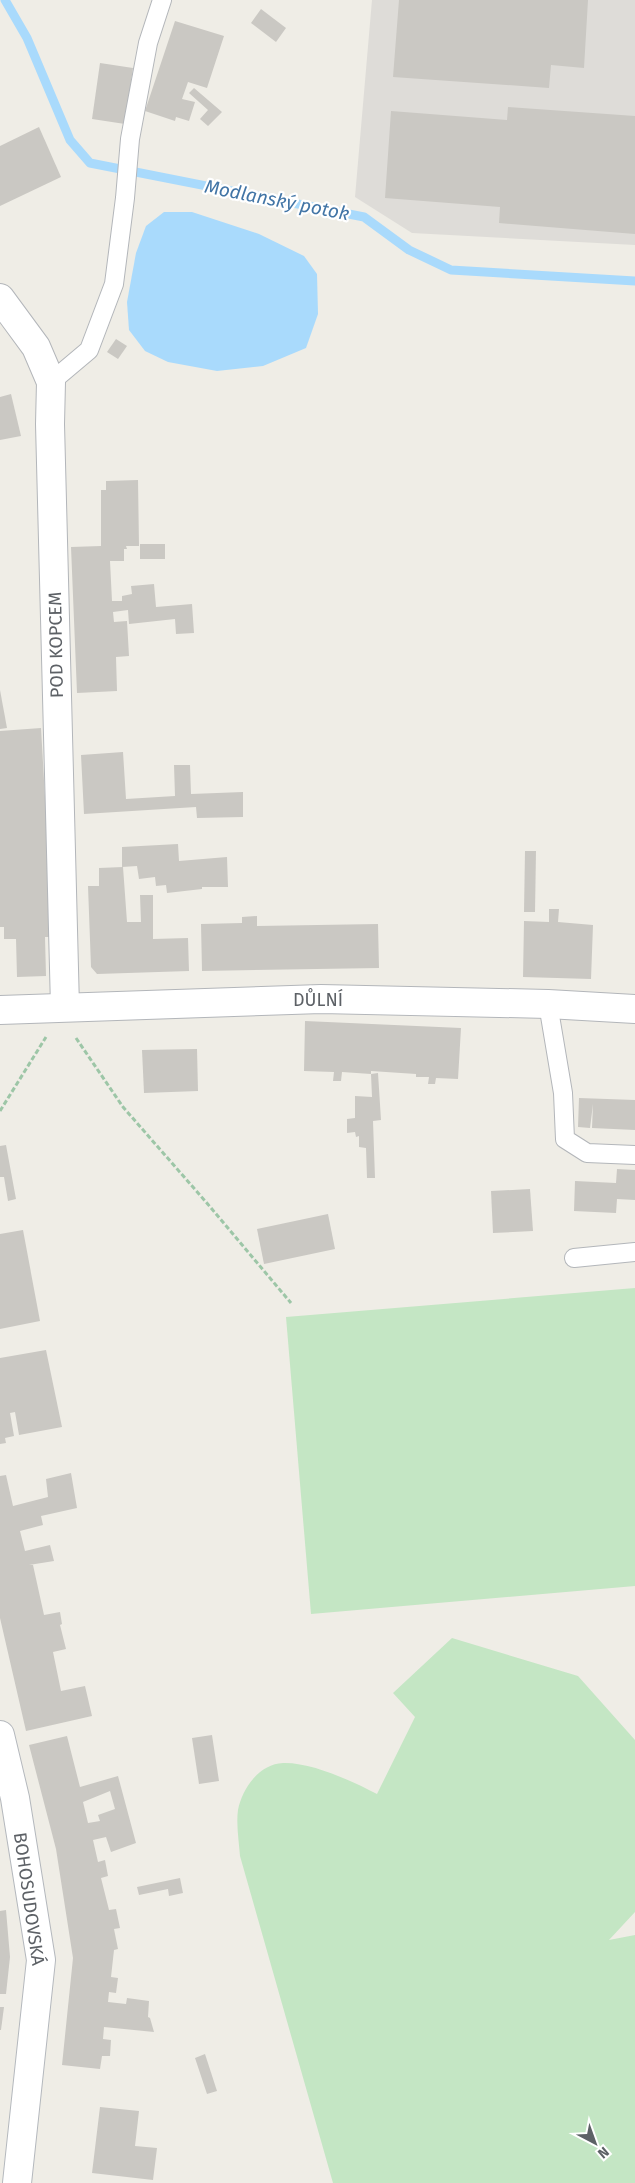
<svg xmlns="http://www.w3.org/2000/svg" width="635" height="2183" viewBox="0 0 635 2183" font-family="'Fira Sans',sans-serif">
<rect width="100%" height="100%" fill="#efede6"/>
<polygon fill="#dedcd8" points="372,0 635,0 635,245 412,233 355,197"/>
<g fill="#c4e6c4">
<polygon points="635,1288 635,1586 311,1614 286,1317"/>
<path d="M 452,1638 L 578,1676 L 635,1740 L 635,1912 L 609,1940 L 635,1935 L 635,2183 L 333,2183 L 240,1856 C 239,1842 236,1824 238,1810 C 242,1789 259,1764 283,1763 C 311,1762 352,1781 377,1794 L 415,1717 L 393,1693 Z"/>
</g>
<polygon fill="#a9dafc" points="164,212 192,212 259,234 304,256 317,274 318,314 306,348 263,366 217,371 168,362 145,351 129,330 127,302 136,253 146,226"/>
<g fill="none" stroke-linecap="round" stroke-linejoin="round">
<polyline stroke="#a9dafc" stroke-width="9" points="5,0 27,38 70,140 90,163 364,217 409,250 451,270 635,281"/>
</g>
<g fill="#cac8c3" fill-rule="evenodd">
<polygon points="399,0 588,0 584,68 551,65 549,88 393,77"/>
<polygon points="261,9 286,28 276,42 251,23"/>
<polygon points="175,21 224,36 207,88 188,82 182,99 195,102 189,121 176,117 175,121 145,111"/>
<polygon points="100,63 133,68 125,124 92,119"/>
<polygon points="194,88 222,112 208,126 200,119 208,110 189,93"/>
<polygon points="508,107 635,116 635,234 499,223 500,207 385,198 391,111 507,120"/>
<polygon points="39,127 61,177 0,206 0,146"/>
<polygon points="116,339 127,346 118,359 107,352"/>
<polygon points="11,394 21,436 0,440 0,397"/>
<polygon points="138,480 139,546 126,546 127,549 124,549 124,561 110,561 112,601 122,601 122,596 132,594 131,586 154,584 156,607 192,604 194,633 176,634 175,619 129,624 128,610 113,612 114,622 127,621 129,656 116,657 117,691 77,693 71,547 101,546 101,490 106,490 106,481"/>
<rect x="140" y="544" width="25" height="15"/>
<polygon points="0,690 7,728 0,729"/>
<polygon points="41,728 53,937 45,937 46,976 17,977 16,939 4,939 4,927 0,927 0,731"/>
<polygon points="123,752 126,799 175,796 174,765 190,765 191,794 243,792 243,817 197,818 196,807 84,814 81,755"/>
<polygon points="178,844 179,861 227,857 228,887 202,887 202,889 167,893 166,885 156,886 155,877 139,879 137,866 122,867 122,847"/>
<polygon points="525,851 536,851 535,912 524,912"/>
<polygon points="123,867 127,922 141,922 140,895 153,895 153,939 188,938 189,971 97,974 91,967 88,886 99,886 99,868"/>
<polygon points="549,909 559,909 558,922 593,925 591,979 523,977 524,921 549,922"/>
<polygon points="257,916 257,926 378,924 379,968 202,971 201,924 242,923 242,917"/>
<polygon points="305,1021 461,1028 458,1079 436,1078 435,1084 428,1084 429,1077 416,1077 416,1074 371,1071 371,1074 378,1073 381,1120 373,1121 375,1178 367,1178 366,1148 359,1147 359,1136 356,1137 355,1132 347,1133 347,1119 355,1118 355,1096 372,1097 371,1074 342,1072 341,1081 333,1081 334,1072 304,1071"/>
<polygon points="197,1049 198,1091 144,1093 142,1050"/>
<polygon points="579,1098 635,1100 635,1130 592,1128 593,1104 590,1128 578,1127"/>
<polygon points="6,1145 16,1199 8,1201 4,1177 0,1177 0,1146"/>
<polygon points="617,1169 635,1170 635,1200 617,1199 616,1213 574,1211 575,1181 616,1183"/>
<polygon points="530,1189 533,1231 493,1233 491,1191"/>
<polygon points="328,1214 335,1249 264,1264 257,1229"/>
<polygon points="23,1230 40,1321 0,1329 0,1234"/>
<polygon points="46,1350 62,1427 19,1435 15,1412 10,1413 14,1436 5,1438 6,1443 0,1444 0,1358"/>
<polygon points="71,1473 77,1508 41,1516 43,1525 20,1531 25,1551 50,1545 54,1561 29,1565 33,1565 44,1615 60,1612 62,1624 60,1625 66,1649 53,1652 61,1691 85,1686 92,1716 26,1731 0,1618 0,1476 6,1475 13,1506 48,1497 46,1479"/>
<polygon points="212,1735 219,1781 199,1784 192,1738"/>
<path d="M 67,1736 L 80,1787 L 118,1776 L 136,1843 L 111,1852 L 106,1837 L 93,1840 L 98,1862 L 105,1860 L 108,1876 L 101,1878 L 109,1910 L 116,1909 L 120,1928 L 114,1929 L 118,1949 L 114,1950 L 111,1977 L 118,1978 L 116,1993 L 109,1992 L 108,2002 L 126,2004 L 127,1998 L 149,2001 L 148,2017 L 150,2018 L 154,2032 L 104,2027 L 103,2039 L 111,2040 L 110,2056 L 102,2056 L 100,2069 L 62,2065 L 73,1958 L 56,1849 L 29,1745 ZM 110,1791 L 115,1809 L 98,1815 L 100,1821 L 88,1823 L 83,1802 Z"/>
<polygon points="180,1878 183,1893 169,1896 168,1889 139,1895 137,1887"/>
<polygon points="6,1910 10,1957 6,1994 0,1994 0,1911"/>
<polygon points="0,2007 4,2007 1,2030 0,2030"/>
<polygon points="205,2054 217,2091 207,2094 195,2058"/>
<polygon points="100,2107 139,2111 135,2146 157,2148 153,2180 92,2173"/>
</g>
<g fill="none" stroke-linecap="round" stroke-linejoin="round">
<defs>
<g id="lane">
<polyline points="51,382 89,350 114,284 125,198 130,139 148,43 162,0"/>
<polyline points="548,1004 563,1093 565,1139 587,1153 635,1155"/>
<polyline points="574,1258 635,1252"/>
</g>
<g id="street">
<polyline points="0,298 36,347 51,382 50,424 65,1007"/>
<polyline points="0,1010 321,999 548,1004 635,1009"/>
</g>
<polyline id="secondary" points="0,1735 15,1798 41,1960 17,2183"/>
</defs>
<use href="#lane" stroke="#b3b6ba" stroke-width="20"/>
<use href="#street" stroke="#b3b6ba" stroke-width="30"/>
<use href="#secondary" stroke="#b4b8bd" stroke-width="30"/>
<g stroke="#9dc6a7" stroke-width="3" stroke-dasharray="5 2.5" stroke-linecap="butt">
<polyline points="76,1038 123,1107 206,1202 291,1303"/>
<polyline points="0,1111 46,1037"/>
</g>
<use href="#lane" stroke="#fff" stroke-width="18"/>
<use href="#street" stroke="#fff" stroke-width="28"/>
<use href="#secondary" stroke="#fff" stroke-width="28"/>
</g>
<g text-anchor="middle" dominant-baseline="central" stroke-width="4.5" stroke-linejoin="round" paint-order="stroke">
<g font-size="18" fill="#5d6166" stroke="#fff">
<text transform="translate(56 645) rotate(-91)">POD KOPCEM</text>
<text x="318" y="1000">DŮLNÍ</text>
<text transform="translate(29 1899) rotate(82)">BOHOSUDOVSKÁ</text>
</g>
<g font-size="19" font-style="italic" fill="#4275a6" stroke="#fff">
<text transform="translate(277 200) rotate(11)">Modlanský potok</text>
</g>
</g>
<g transform="translate(595 2143) rotate(139)" stroke="#ffffff" stroke-width="4" paint-order="stroke">
<path d="M0-4L9 19L0 12L-9 19Z" fill="#5d6166"/>
<text y="-8" font-size="14" font-weight="bold" text-anchor="middle" fill="#5d6166">N</text>
</g>
</svg>
